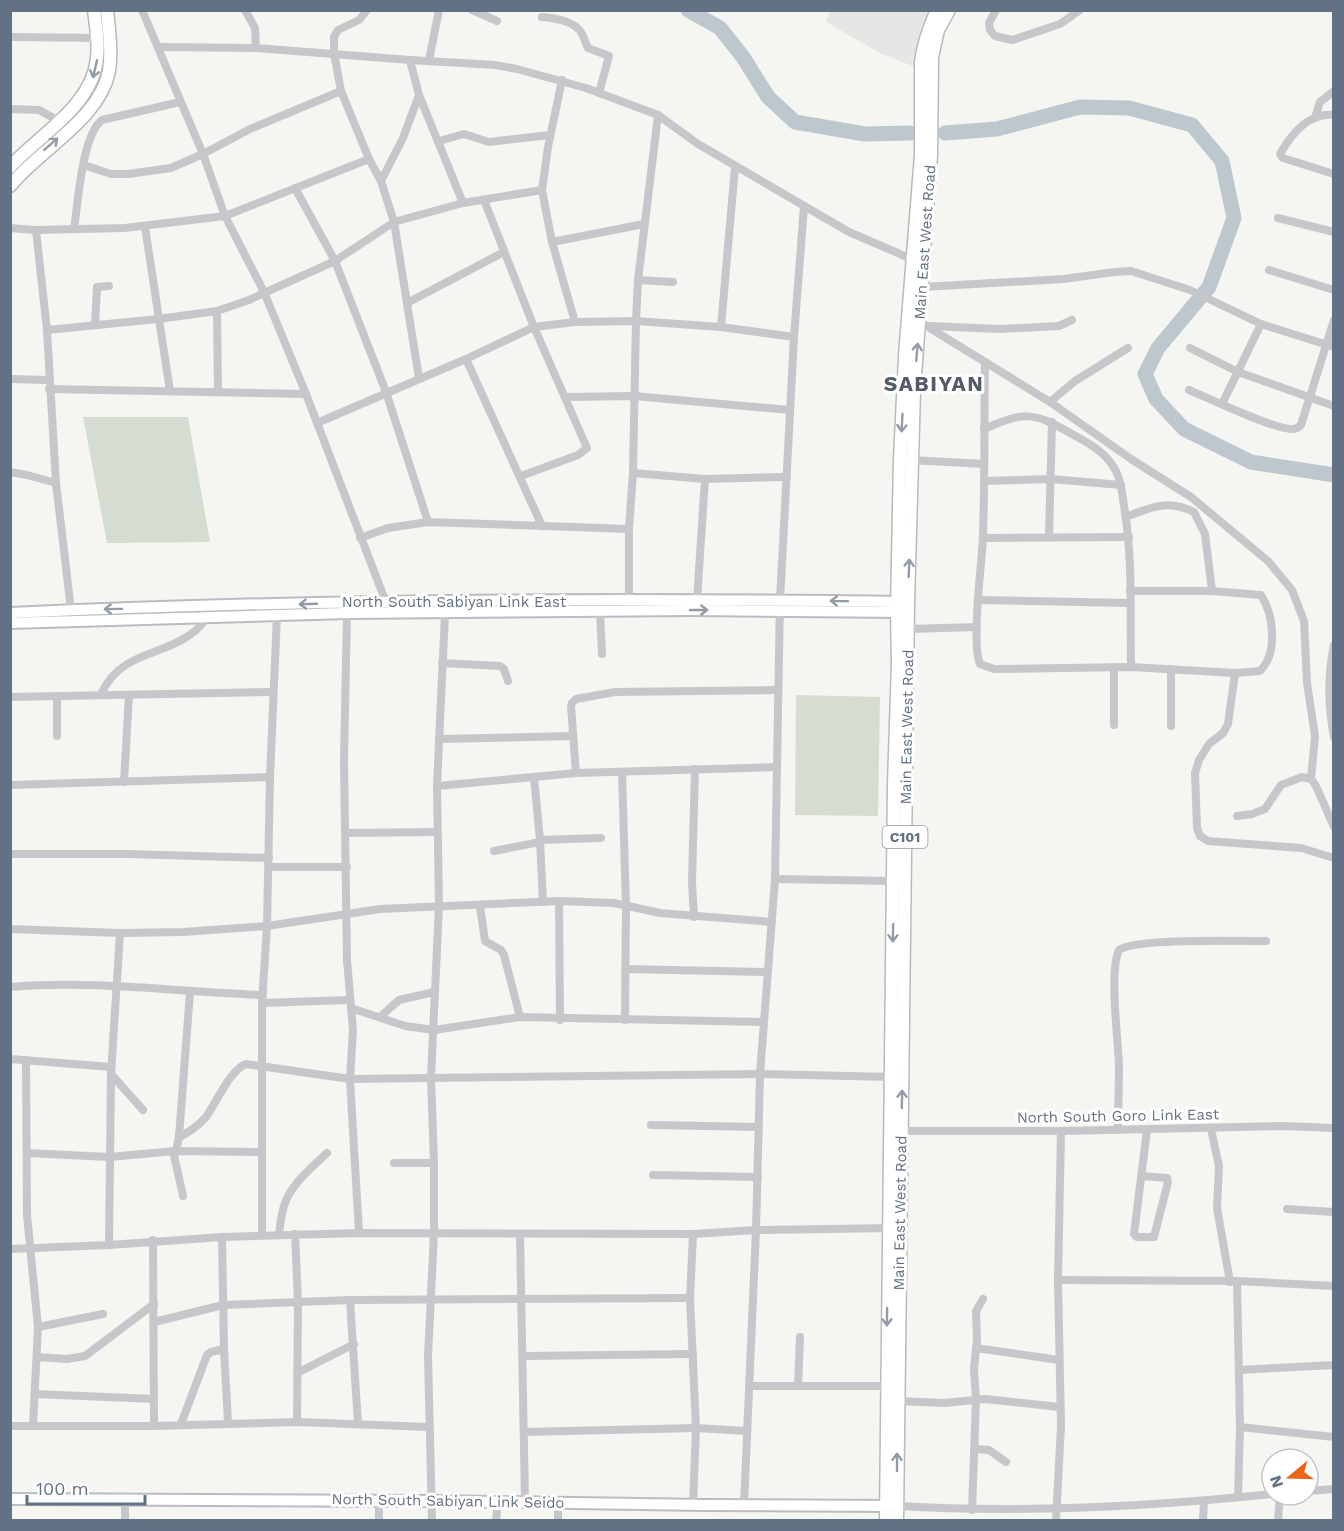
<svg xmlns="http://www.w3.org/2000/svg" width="1344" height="1531" viewBox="0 0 1344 1531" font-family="'Work Sans',sans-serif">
<rect width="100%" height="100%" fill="#f5f6f1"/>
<polygon fill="#e6e6e5" points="830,11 922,11 931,16 918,68 882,54 826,22"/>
<g fill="#d5ddd2">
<polygon points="83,417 188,417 210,542 107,543"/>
<polygon points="796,695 880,697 878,816 795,815"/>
</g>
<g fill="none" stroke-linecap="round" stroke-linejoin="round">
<g stroke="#bdc7cd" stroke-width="15">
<polyline points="688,10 720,28 743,57 768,97 795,122 865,134 910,133"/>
<polyline points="945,133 997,129 1080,107 1129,108 1192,125 1222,161 1234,218 1209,287 1158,348 1145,374 1156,399 1184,429 1251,462 1334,475"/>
</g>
<defs>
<g id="secondary">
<path d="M 10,613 C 308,599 607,598 905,602"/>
<polyline points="10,623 347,613 694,610 905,612"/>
<polyline points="10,1499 431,1501 705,1505 894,1506"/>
</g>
<g id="primary">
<path d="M 10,167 C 40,134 94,105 97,57 C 99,42 96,26 94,10"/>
<path d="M 10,186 C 40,149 100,119 109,71 C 112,51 109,31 107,10"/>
<path d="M 886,1520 L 894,784 L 898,663 L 897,612 L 900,459 L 905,356 L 921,155 L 921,63 C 923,44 929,28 937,10"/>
<polyline points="897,1520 908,602 914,390 931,155 932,57 938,30 949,10"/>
</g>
</defs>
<use href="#secondary" stroke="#b9bcc1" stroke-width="14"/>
<use href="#primary" stroke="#b7babe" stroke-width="15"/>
<g stroke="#c5c7cb" stroke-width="8">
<polyline points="142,10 203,154 225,216 264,292 306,394 387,605"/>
<polyline points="245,10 255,28 256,48"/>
<polyline points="367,10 359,20 338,30 334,37 334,53 341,91 369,159 381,181 394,222 419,378"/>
<polyline points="472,10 497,21"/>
<polyline points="996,10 989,23 990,30 995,36 1012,40 1060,24 1080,10"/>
<path d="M 542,17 C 554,18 576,21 582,34 C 585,39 585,43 588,48 L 609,56 L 599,93"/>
<polyline points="10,37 99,38"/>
<polyline points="158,47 256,48 410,60 495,65 517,69 586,88 658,115 698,144 849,232 914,260"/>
<polyline points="410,60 419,95 463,203"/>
<polyline points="429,60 439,10"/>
<polyline points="562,80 548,147 542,190 552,242 575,322"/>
<polyline points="10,109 39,110 59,121"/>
<path d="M 1334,115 C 1308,112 1291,135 1280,154 L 1283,158 L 1334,174"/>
<polyline points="1315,118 1320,102 1334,91"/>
<polyline points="439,141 464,134 489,142 550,135"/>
<polyline points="84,165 111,174 128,174 171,168 203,154 250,129 341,91"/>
<polyline points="381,181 403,138 419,95"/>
<polyline points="295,188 335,261 386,392 428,522"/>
<polyline points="484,200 534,327 587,448 578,455 521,476"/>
<polyline points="1278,218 1334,232"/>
<polyline points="145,227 170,391"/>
<polyline points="10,228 36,230 125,228 225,216 369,159"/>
<path d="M 74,229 C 78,203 82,135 102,120 L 180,102"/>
<polyline points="36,230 47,330 56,483 71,610"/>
<polyline points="552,242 644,224"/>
<polyline points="1269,270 1334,290"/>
<polyline points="638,280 673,282"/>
<polyline points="923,287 1064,279 1114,272 1131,271 1190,290 1261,324 1334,347"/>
<polyline points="407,303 504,252"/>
<polyline points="217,311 218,392"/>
<polyline points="920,322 1050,402 1131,459 1191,497 1268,561 1292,590 1304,621 1307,683 1315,736 1311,779"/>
<polyline points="95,325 97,287 109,286"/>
<polyline points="930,326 999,329 1059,326 1072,320"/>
<polyline points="721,327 735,167"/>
<polyline points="47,330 158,319 217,311 249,300 335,261 394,222 463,203 542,190"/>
<polyline points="1190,348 1238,372 1334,406"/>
<polyline points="466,359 542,526"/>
<path d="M 985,362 C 984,420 985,478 983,536 C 982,563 971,644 980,664 L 994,669 L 1131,667 L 1235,673 L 1260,671 C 1278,653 1274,616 1261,595 L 1212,591 L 1130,591"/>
<polyline points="10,379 49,380"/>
<polyline points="49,389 306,394"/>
<path d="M 1189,390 C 1210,399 1273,429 1292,429 C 1297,429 1297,428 1301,425 L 1334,320"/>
<polyline points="565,397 634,396 790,410"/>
<polyline points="1050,402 1075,381 1128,348"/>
<polyline points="1222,404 1261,324"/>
<polyline points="317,423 466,359 534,327 575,322 636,321 721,327 794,337"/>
<path d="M 984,429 C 1023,412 1033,411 1070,433 C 1086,442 1103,450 1113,466 C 1121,478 1122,493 1124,506 C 1133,559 1130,613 1131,667"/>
<polyline points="910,460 984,464"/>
<polyline points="10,472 27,475 56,483"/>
<polyline points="633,473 705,479 787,477"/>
<polyline points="984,481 1051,479 1121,485"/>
<path d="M 1126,517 C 1151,507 1168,499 1194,512 L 1205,534 L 1212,591"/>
<polyline points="1049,537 1052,422"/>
<polyline points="360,538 388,528 428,522 629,529"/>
<polyline points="983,538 1129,537"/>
<polyline points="697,600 705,479"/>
<polyline points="979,600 1130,603"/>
<polyline points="629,605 629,529 633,473 636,321 638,280 658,115"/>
<polyline points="600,611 602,654"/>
<polyline points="347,613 344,761 347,960 353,1030 350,1079 359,1233"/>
<polyline points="909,629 977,627"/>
<path d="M 1334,645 C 1327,677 1328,705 1334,737"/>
<polyline points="442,663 500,666 504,669 508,681"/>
<polyline points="1235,673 1228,724 1223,733 1209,744 1199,760 1195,773 1197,828 1200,836 1208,841 1301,848 1334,858"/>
<path d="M 101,694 C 121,650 164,657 195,631 C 200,627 204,621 208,616"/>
<polyline points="10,697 273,692"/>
<polyline points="1114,725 1114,667"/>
<polyline points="1171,726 1171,669"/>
<polyline points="57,736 57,696"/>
<polyline points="439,739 573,736"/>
<polyline points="622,772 626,906 625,1020"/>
<polyline points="576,773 571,706 572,703 576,699 615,692 778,690"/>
<polyline points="534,778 540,840 543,902"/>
<polyline points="124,782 129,695"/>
<polyline points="10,785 270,777"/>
<polyline points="437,786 576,773 777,767"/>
<polyline points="1237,816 1252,814 1265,809 1281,785 1302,777 1311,779 1316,786 1334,827"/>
<polyline points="346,833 437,832"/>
<polyline points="540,840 601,838"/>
<polyline points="494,851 540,842"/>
<polyline points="10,854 128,854 269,858"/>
<polyline points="269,867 347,867"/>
<polyline points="775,879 894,881"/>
<polyline points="559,901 560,1020"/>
<polyline points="480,906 485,941 501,950 504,955 520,1017"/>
<polyline points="694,917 692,882 695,769"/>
<polyline points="10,929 120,933 183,932 267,926 380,909 559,901 614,903 660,913 772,922"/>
<polyline points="626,969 767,972"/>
<path d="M 10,987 C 95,980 178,992 263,995"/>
<polyline points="262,1003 349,1000"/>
<polyline points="351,1008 405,1026 434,1030 520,1017 762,1022"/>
<polyline points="380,1017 399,1000 434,992"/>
<polyline points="10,1059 111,1067"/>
<polyline points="26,1060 27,1215 38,1327 33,1426"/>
<polyline points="111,1074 143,1110"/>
<polyline points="651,1125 759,1127"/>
<polyline points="1211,1129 1219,1166 1217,1208 1230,1282"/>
<path d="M 1118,1130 C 1118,1109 1119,1087 1119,1065 C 1118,1039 1109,971 1119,950 C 1134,938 1241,941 1266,941"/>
<polyline points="898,1131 1061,1131 1282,1126 1334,1128"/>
<path d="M 179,1137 C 190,1132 198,1126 206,1117 C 217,1102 229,1071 246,1064 L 350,1079 L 760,1074 L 892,1077"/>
<polyline points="173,1151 183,1196"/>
<polyline points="176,1151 179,1137 190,992"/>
<polyline points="27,1153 109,1157 176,1151 261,1152"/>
<polyline points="394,1163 434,1163"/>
<polyline points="653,1175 758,1177"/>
<polyline points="1141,1176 1167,1178 1168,1182 1154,1237 1137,1237 1134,1234 1147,1130"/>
<polyline points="1287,1209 1334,1212"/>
<polyline points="295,1234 298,1302 297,1422"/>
<polyline points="520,1234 525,1502"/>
<polyline points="693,1234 690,1298 696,1428 693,1505"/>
<polyline points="262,1235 262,1003 267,926 270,777 277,615"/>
<path d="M 279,1235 C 280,1225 281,1215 284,1206 C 290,1185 312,1167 327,1153"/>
<polyline points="222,1237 224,1349 228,1423"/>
<polyline points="153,1240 154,1426"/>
<polyline points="109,1245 111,1074 120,933"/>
<polyline points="10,1249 109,1245 222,1237 359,1233 693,1234 756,1230 893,1228"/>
<polyline points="1058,1280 1237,1281 1334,1286"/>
<polyline points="1237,1281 1240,1427 1238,1497"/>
<polyline points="350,1300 358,1424"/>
<polyline points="154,1322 223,1305 350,1300 690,1298"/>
<polyline points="38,1327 103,1314"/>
<polyline points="976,1348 1059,1360"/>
<polyline points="523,1356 693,1354"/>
<polyline points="37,1357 67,1359 85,1356 154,1304"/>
<polyline points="1239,1370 1334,1365"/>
<polyline points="299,1372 354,1344"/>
<polyline points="750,1386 886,1386"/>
<polyline points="798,1386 800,1337"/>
<polyline points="35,1394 154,1399"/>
<polyline points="897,1401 944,1403 985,1399 1059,1407"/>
<polyline points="181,1424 207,1355 211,1352 224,1349"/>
<polyline points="10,1426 154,1426 297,1422 429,1427"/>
<polyline points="1240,1427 1334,1437"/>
<polyline points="524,1432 696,1428 747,1431"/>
<polyline points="974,1449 989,1450 1006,1462"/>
<polyline points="1308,1491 1334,1489"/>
<polyline points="379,1500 379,1520"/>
<polyline points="744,1505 756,1230 760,1074 775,879 780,600 794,337 804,206"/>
<path d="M 897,1506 C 1022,1513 1148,1507 1272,1494"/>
<polyline points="972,1510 976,1399 974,1369 977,1340 976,1311 983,1299"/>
<polyline points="125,1520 125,1498"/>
<polyline points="432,1520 428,1356 434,1233 434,1163 431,1077 439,906 437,786 445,613"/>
<polyline points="496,1520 498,1502"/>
<polyline points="558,1520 558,1502"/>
<polyline points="1056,1520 1061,1426 1058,1280 1061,1131"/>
<polyline points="1203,1520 1204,1501"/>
<polyline points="1278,1520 1280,1495"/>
</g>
<use href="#secondary" stroke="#fff" stroke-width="10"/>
<use href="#primary" stroke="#fff" stroke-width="12"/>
</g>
<defs><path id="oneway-shaft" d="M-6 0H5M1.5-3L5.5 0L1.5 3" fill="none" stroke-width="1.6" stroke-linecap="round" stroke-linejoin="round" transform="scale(1.5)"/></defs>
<g stroke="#929ca9">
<use href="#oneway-shaft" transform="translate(95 69) rotate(103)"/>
<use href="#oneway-shaft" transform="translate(51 144) rotate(-41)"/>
<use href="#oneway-shaft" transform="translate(917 352) rotate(-85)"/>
<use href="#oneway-shaft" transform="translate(902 423) rotate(93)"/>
<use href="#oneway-shaft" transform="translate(909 568) rotate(-88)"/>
<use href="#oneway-shaft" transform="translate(839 601) rotate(-179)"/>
<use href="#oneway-shaft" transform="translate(308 604) rotate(178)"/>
<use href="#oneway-shaft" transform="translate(113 609) rotate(179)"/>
<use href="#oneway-shaft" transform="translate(699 610)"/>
<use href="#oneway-shaft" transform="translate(893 933) rotate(91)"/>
<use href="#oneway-shaft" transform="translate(902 1099) rotate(-89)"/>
<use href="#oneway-shaft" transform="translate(887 1317) rotate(91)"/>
<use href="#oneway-shaft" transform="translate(897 1462) rotate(-90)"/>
</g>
<g text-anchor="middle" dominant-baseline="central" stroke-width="6" stroke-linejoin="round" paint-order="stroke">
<rect fill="#fff" stroke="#929ca9" stroke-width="1.5" x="882.5" y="826" width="45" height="22" rx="4.5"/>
<g font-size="14" font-weight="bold" fill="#637184">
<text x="905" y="837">C101</text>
</g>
<g font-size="15" fill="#637184" stroke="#fff">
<text transform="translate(925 242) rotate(-86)">Main East West Road</text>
<text x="454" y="602">North South Sabiyan Link East</text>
<text transform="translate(907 727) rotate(-89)">Main East West Road</text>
<text transform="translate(1118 1116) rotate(-1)">North South Goro Link East</text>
<text transform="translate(900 1213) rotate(-89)">Main East West Road</text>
<text transform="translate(448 1501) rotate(1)">North South Sabiyan Link Seido</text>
</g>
<g font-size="21" font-weight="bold" letter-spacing="1.5" fill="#515b69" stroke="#fff">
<text x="934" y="383">SABIYAN</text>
</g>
</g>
<rect width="1344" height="1531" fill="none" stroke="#637184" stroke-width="24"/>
<g transform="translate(1290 1477) rotate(251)"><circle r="28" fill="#ffffff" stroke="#c1c6ce" stroke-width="1.5"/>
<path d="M0-4.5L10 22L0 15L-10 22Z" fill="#ed651a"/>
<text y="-9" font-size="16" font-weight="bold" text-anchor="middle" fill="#637184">N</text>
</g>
<path d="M27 1495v9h118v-9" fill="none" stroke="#637184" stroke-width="3"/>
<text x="36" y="1495" font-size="18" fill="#637184" stroke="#ffffff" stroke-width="4.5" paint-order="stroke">100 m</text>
</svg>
